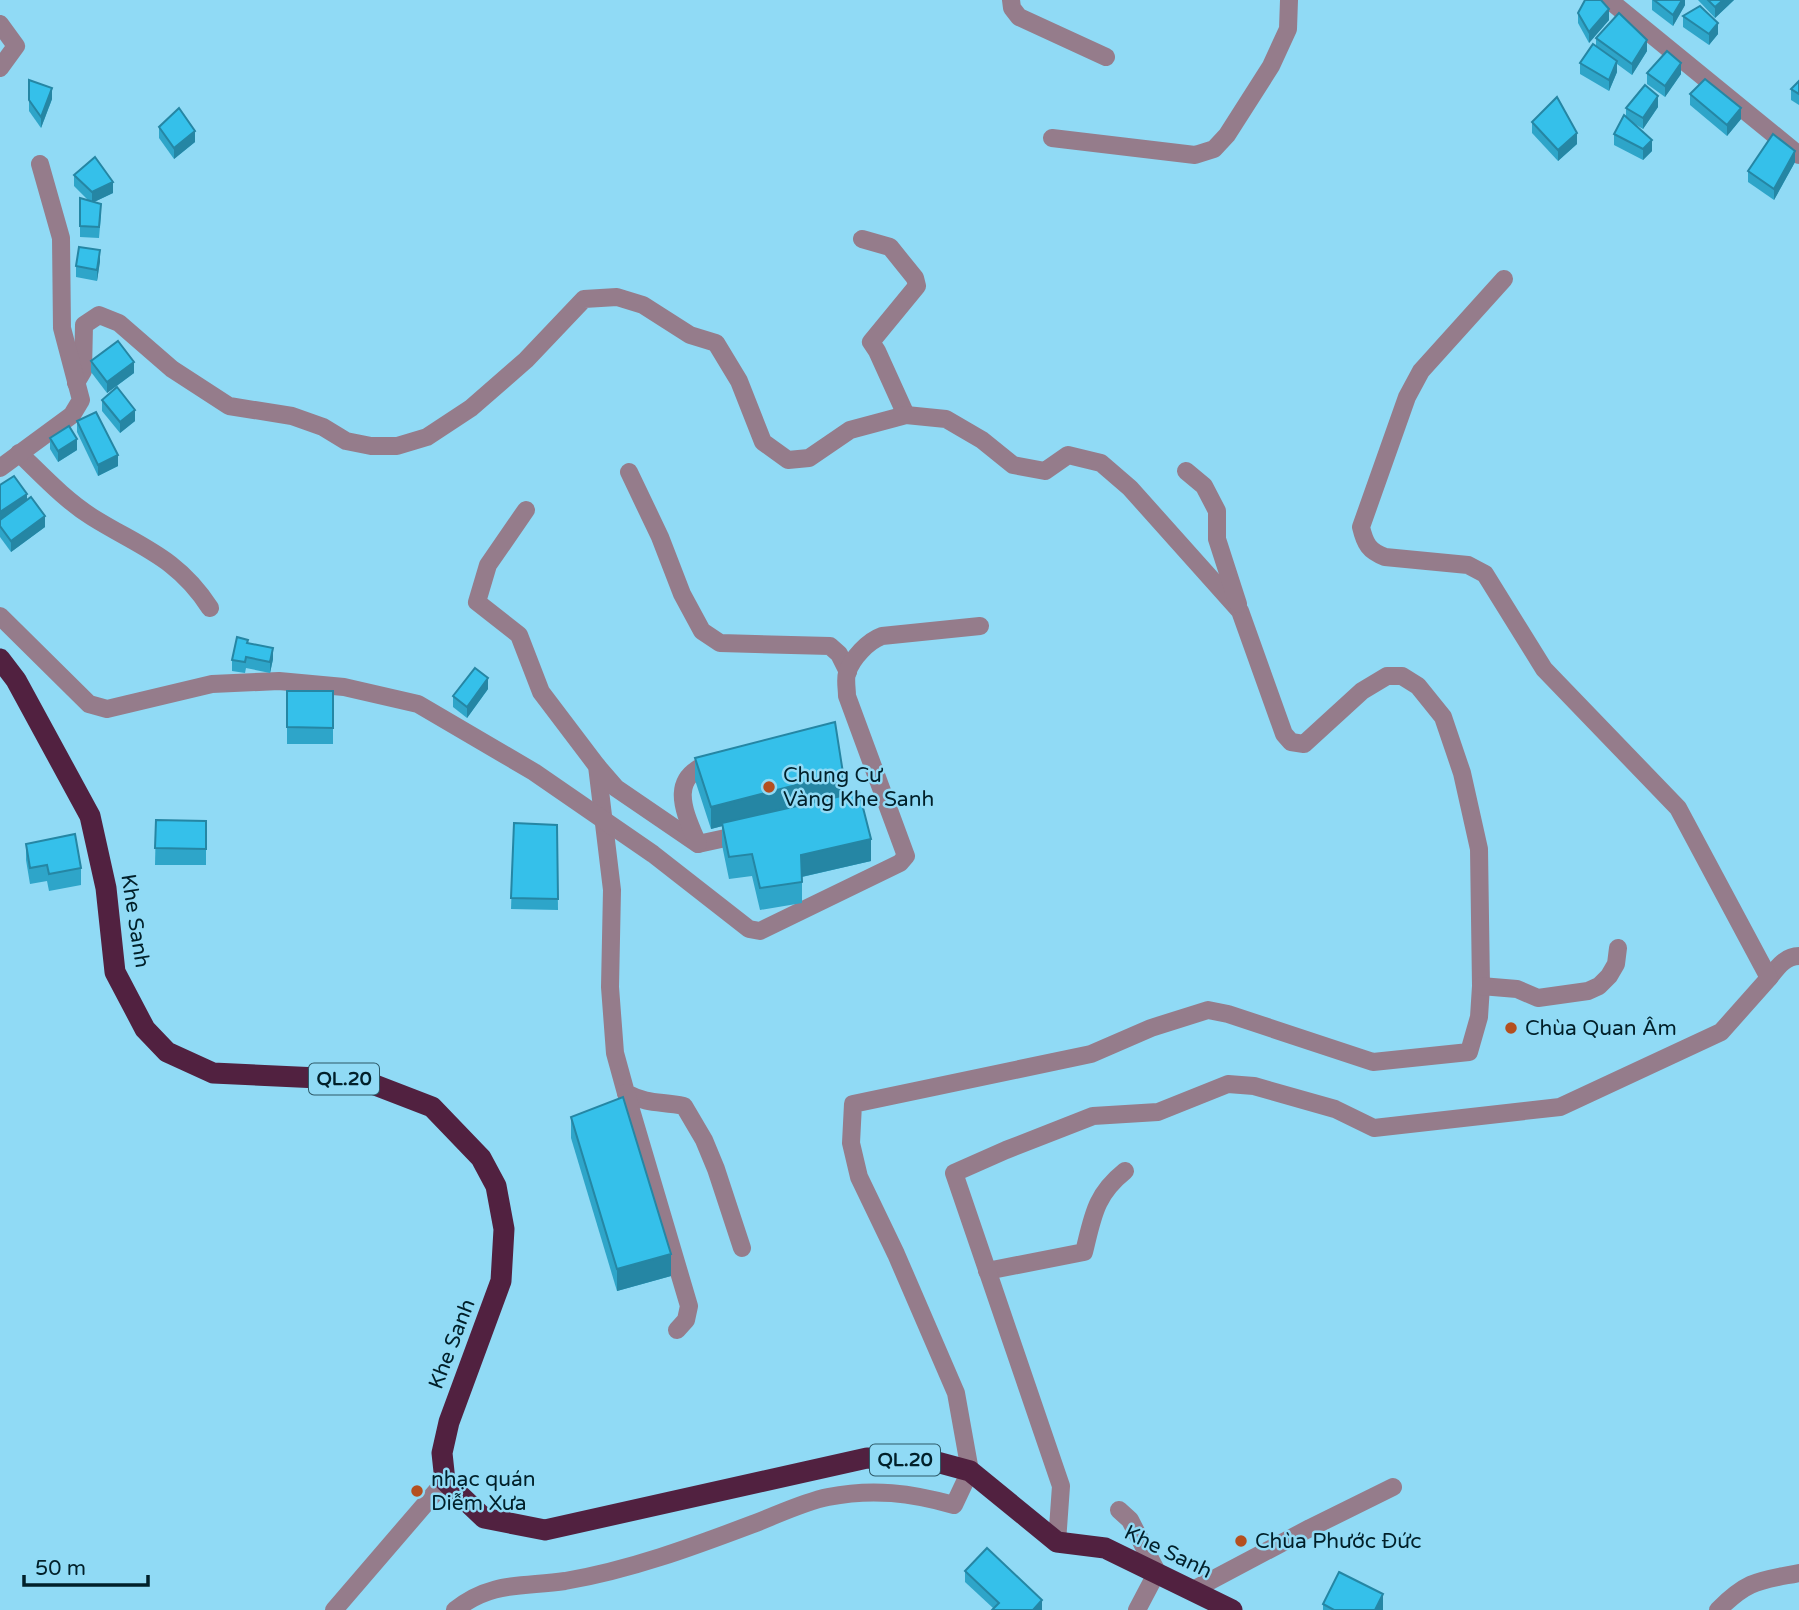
<svg xmlns="http://www.w3.org/2000/svg" width="1799" height="1610" viewBox="0 0 1799 1610" font-family="'Varela Round',sans-serif">
<rect width="100%" height="100%" fill="#90daf5"/>
<g fill="none" stroke-linecap="round" stroke-linejoin="round">
<g stroke="#957c8b" stroke-width="18">
<polyline points="1011,0 1012,8 1019,17 1106,57"/>
<polyline points="1609,0 1799,155"/>
<polyline points="0,24 16,46 0,68"/>
<polyline points="1052,138 1195,155 1214,149 1227,135 1271,66 1288,29 1289,0"/>
<polyline points="862,239 890,247 915,278 917,286 871,342 877,351 906,415"/>
<path d="M 76,383 L 83,371 L 84,325 L 99,315 L 119,323 L 172,369 L 229,406 L 292,416 L 323,427 L 346,441 L 371,446 L 397,446 L 427,437 L 471,408 L 526,360 L 584,299 L 617,297 L 643,305 L 690,335 L 716,343 L 739,381 L 763,442 L 788,460 L 809,458 L 850,430 L 906,415 L 946,419 L 982,440 L 1013,465 L 1045,471 L 1068,455 L 1101,463 L 1130,488 L 1240,611 L 1284,734 L 1291,742 L 1304,744 L 1362,691 L 1387,676 L 1402,676 L 1418,686 L 1443,717 L 1462,773 L 1479,849 L 1481,986 L 1479,1017 L 1469,1052 L 1373,1062 L 1228,1014 L 1208,1010 L 1151,1028 L 1091,1054 L 853,1104 L 851,1143 L 859,1177 L 896,1254 L 956,1393 L 970,1471 L 954,1505 C 911,1493 873,1488 828,1497 C 803,1502 777,1515 753,1524 C 692,1547 630,1570 565,1581 C 523,1587 491,1581 455,1610"/>
<path d="M 19,453 C 42,475 65,500 92,517 C 140,547 177,557 210,608"/>
<polyline points="0,468 72,415 81,400 62,328 61,238 40,164"/>
<polyline points="1186,471 1204,486 1217,511 1217,539 1238,604"/>
<polyline points="629,472 660,537 682,594 702,631 720,643 830,646 839,654 848,672"/>
<path d="M 526,510 L 488,565 L 477,602 L 519,635 L 541,692 L 597,766 L 612,890 L 610,987 L 615,1053 L 626,1093 C 649,1105 660,1101 684,1106 L 704,1140 L 716,1169 L 742,1248"/>
<path d="M 0,616 L 89,704 L 107,709 L 212,684 L 279,681 L 344,687 L 418,704 L 534,772 L 653,854 L 749,929 L 760,931 L 900,863 L 906,856 L 847,696 C 847,688 845,680 847,673 C 852,658 868,641 882,636 L 980,626"/>
<polyline points="597,766 616,788 698,844 744,834"/>
<path d="M 698,844 C 684,811 666,776 714,762"/>
<path d="M 1769,978 C 1777,968 1785,956 1799,956"/>
<polyline points="1481,986 1517,989 1538,998 1588,991 1599,986 1609,976 1616,964 1618,948"/>
<polyline points="626,1093 689,1306 686,1320 677,1330"/>
<path d="M 987,1271 L 1084,1252 C 1093,1216 1095,1195 1125,1171"/>
<polyline points="1119,1510 1130,1520 1157,1572 1137,1610"/>
<path d="M 1057,1542 L 1061,1486 L 954,1173 L 1006,1150 L 1093,1116 L 1158,1112 L 1228,1084 L 1254,1086 L 1335,1109 L 1374,1128 L 1560,1107 L 1721,1032 L 1769,978 L 1678,808 L 1544,669 L 1485,574 L 1468,565 L 1385,557 C 1369,551 1365,544 1361,527 L 1407,397 L 1421,371 L 1504,279"/>
<polyline points="1193,1590 1310,1528 1393,1487"/>
<polyline points="334,1610 445,1481"/>
<path d="M 1718,1610 C 1748,1580 1758,1581 1799,1573"/>
</g>
<polyline stroke="#512140" stroke-width="21" points="0,659 16,680 90,816 106,888 115,972 145,1029 167,1052 213,1073 362,1080 432,1107 481,1158 496,1186 504,1229 501,1281 449,1422 442,1453 445,1481 484,1518 545,1530 867,1458 933,1461 970,1471 1057,1542 1105,1548 1232,1610"/>
</g>
<g fill="#2ea5c9">
<polygon points="1652,0 1685,0 1685,5 1673,26 1652,10"/>
<polygon points="1698,0 1734,0 1715,18"/>
<polygon points="1578,13 1609,20 1589,43 1578,23"/>
<polygon points="1683,16 1718,34 1709,45 1683,27"/>
<polygon points="1596,38 1647,51 1632,75 1617,64 1617,72 1609,91 1580,74 1580,63 1596,46"/>
<polygon points="1647,73 1681,74 1665,97 1647,84"/>
<polygon points="29,80 52,99 41,128 29,111"/>
<polygon points="1799,81 1799,105 1791,100 1791,89"/>
<polygon points="1690,94 1741,119 1727,136 1690,105"/>
<polygon points="1658,107 1643,129 1633,123 1652,151 1643,160 1614,145 1614,134 1626,117 1626,108"/>
<polygon points="1532,122 1577,144 1558,161 1532,133"/>
<polygon points="159,127 195,142 174,159 159,138"/>
<polygon points="1795,162 1774,200 1748,182 1748,171"/>
<polygon points="74,175 113,193 94,202 101,215 99,238 80,237 80,198 89,201 74,186"/>
<polygon points="100,261 97,281 76,277 76,266"/>
<polygon points="91,361 134,373 107,393 91,372"/>
<polygon points="102,400 135,421 120,433 102,411"/>
<polygon points="77,421 118,466 98,476 77,432"/>
<polygon points="50,438 77,450 58,462 50,449"/>
<polygon points="0,485 27,501 45,527 11,552 0,537"/>
<polygon points="248,644 273,659 270,673 246,668 245,673 232,671 232,660"/>
<polygon points="488,689 467,718 453,707 453,696"/>
<rect x="287" y="691" width="46" height="53"/>
<polygon points="695,758 843,795 812,803 871,861 802,877 802,903 760,910 752,876 729,879 722,845 722,826 711,829 695,780"/>
<polygon points="156,820 206,821 206,865 155,865"/>
<polygon points="514,823 557,825 558,910 511,909"/>
<polygon points="26,844 81,868 81,885 49,891 47,881 30,884 26,860"/>
<polygon points="571,1117 671,1276 617,1291 571,1138"/>
<polygon points="965,1571 1042,1610 993,1608 965,1582"/>
<polygon points="1323,1604 1383,1610 1323,1610"/>
</g>
<g fill="#2586a4">
<polygon points="1682,0 1685,0 1685,5 1673,26 1673,15"/>
<polygon points="1723,0 1734,0 1715,18 1715,7"/>
<polygon points="1609,9 1609,20 1589,43 1589,32"/>
<polygon points="1718,23 1718,34 1709,45 1709,34"/>
<polygon points="1647,40 1647,51 1632,75 1632,64"/>
<polygon points="1617,61 1617,72 1609,91 1609,80"/>
<polygon points="1681,63 1681,74 1665,97 1665,86"/>
<polygon points="52,88 52,99 41,128 41,117"/>
<polygon points="1658,96 1658,107 1643,129 1643,118"/>
<polygon points="1741,108 1741,119 1727,136 1727,125"/>
<polygon points="195,131 195,142 174,159 174,148"/>
<polygon points="1577,133 1577,144 1558,161 1558,150"/>
<polygon points="1652,140 1652,151 1643,160 1643,149"/>
<polygon points="1795,151 1795,162 1774,200 1774,189"/>
<polygon points="113,182 113,193 92,203 92,192"/>
<polygon points="100,250 100,261 97,281 97,270"/>
<polygon points="134,362 134,373 107,393 107,382"/>
<polygon points="135,410 135,421 120,433 120,422"/>
<polygon points="77,439 77,450 58,462 58,451"/>
<polygon points="118,455 118,466 98,476 98,465"/>
<polygon points="27,494 27,505 0,523 0,512"/>
<polygon points="45,516 45,527 11,552 11,541"/>
<polygon points="273,648 273,659 270,673 270,662"/>
<polygon points="488,678 488,689 467,718 467,707"/>
<polygon points="843,773 843,795 711,829 711,807"/>
<polygon points="871,839 871,861 801,877 801,855"/>
<polygon points="671,1254 671,1276 617,1291 617,1269"/>
<polygon points="1383,1594 1383,1610 1375,1610"/>
<polygon points="1042,1600 1042,1610 1033,1610"/>
</g>
<g fill="#35c0ea" stroke="#2586a4" stroke-width="2">
<polygon points="1585,0 1601,0 1609,9 1589,32 1578,13"/>
<polygon points="1654,0 1682,0 1673,15"/>
<polygon points="1708,0 1723,0 1715,7"/>
<polygon points="1700,6 1718,23 1709,34 1683,16"/>
<polygon points="1619,13 1647,40 1632,64 1596,38"/>
<polygon points="1593,44 1617,61 1609,80 1580,63"/>
<polygon points="1667,51 1681,63 1665,86 1647,73"/>
<polygon points="1705,79 1741,108 1727,125 1690,94"/>
<polygon points="29,80 52,88 41,117 29,100"/>
<polygon points="1799,81 1799,94 1791,89"/>
<polygon points="1645,85 1658,96 1643,118 1626,108"/>
<polygon points="1557,97 1577,133 1558,150 1532,122"/>
<polygon points="179,108 195,131 174,148 159,127"/>
<polygon points="1624,115 1652,140 1643,149 1614,134"/>
<polygon points="1773,134 1795,151 1774,189 1748,171"/>
<polygon points="95,157 113,182 92,192 74,175"/>
<polygon points="80,198 101,204 99,227 80,226"/>
<polygon points="79,247 100,250 97,270 76,266"/>
<polygon points="118,341 134,362 107,382 91,361"/>
<polygon points="117,387 135,410 120,422 102,400"/>
<polygon points="96,412 118,455 98,465 77,421"/>
<polygon points="69,426 77,439 58,451 50,438"/>
<polygon points="14,476 27,494 0,512 0,485"/>
<polygon points="31,497 45,516 11,541 0,526 0,520"/>
<polygon points="237,637 248,640 247,643 273,648 270,662 246,657 245,662 232,660"/>
<polygon points="475,668 488,678 467,707 453,696"/>
<polygon points="287,691 333,691 333,728 287,727"/>
<polygon points="835,722 843,773 711,807 695,758"/>
<polygon points="859,792 871,839 801,855 802,882 760,888 752,854 729,857 722,823"/>
<polygon points="156,820 206,821 206,849 155,848"/>
<polygon points="514,823 557,825 558,899 511,898"/>
<polygon points="75,834 81,868 49,874 47,865 30,868 26,844"/>
<polygon points="623,1097 671,1254 617,1269 571,1117"/>
<polygon points="987,1548 1042,1600 1033,1610 992,1610 999,1603 965,1571"/>
<polygon points="1339,1572 1383,1594 1375,1610 1334,1610 1323,1604"/>
</g>
<g fill="#b44f1f" stroke="#90daf5" stroke-width="2.5">
<circle cx="769" cy="787" r="7"/>
<circle cx="1511" cy="1028" r="7"/>
<circle cx="417" cy="1491" r="7"/>
<circle cx="1241" cy="1541" r="7"/>
</g>
<g text-anchor="middle" dominant-baseline="central" stroke-width="5" stroke-linejoin="round" paint-order="stroke">
<g fill="#90daf5" stroke="#2c5867" stroke-width="2">
<rect x="309" y="1063.5" width="70" height="31" rx="5"/>
<rect x="870" y="1444.5" width="70" height="31" rx="5"/>
</g>
<g font-size="19" font-weight="bold" fill="#01202a">
<text x="344" y="1079">QL.20</text>
<text x="905" y="1460">QL.20</text>
</g>
<g font-size="21" fill="#01202a" stroke="#90daf5" text-anchor="start">
<text x="783" y="775">Chung Cư<tspan x="783" dy="24">Vàng Khe Sanh</tspan></text>
<text x="1525" y="1028">Chùa Quan Âm</text>
<text x="431" y="1479">nhạc quán<tspan x="431" dy="24">Diễm Xưa</tspan></text>
<text x="1255" y="1541">Chùa Phước Đức</text>
</g>
<g font-size="21" fill="#01202a" stroke="#90daf5">
<text transform="translate(135 921) rotate(81)">Khe Sanh</text>
<text transform="translate(452 1344) rotate(-69)">Khe Sanh</text>
<text transform="translate(1168 1552) rotate(26)">Khe Sanh</text>
</g>
</g>
<path d="M24 1575v10h124v-10" fill="none" stroke="#01202a" stroke-width="3.5"/>
<text x="35" y="1575" font-size="21" fill="#01202a" stroke="#90daf5" stroke-width="5" paint-order="stroke">50 m</text>
</svg>
